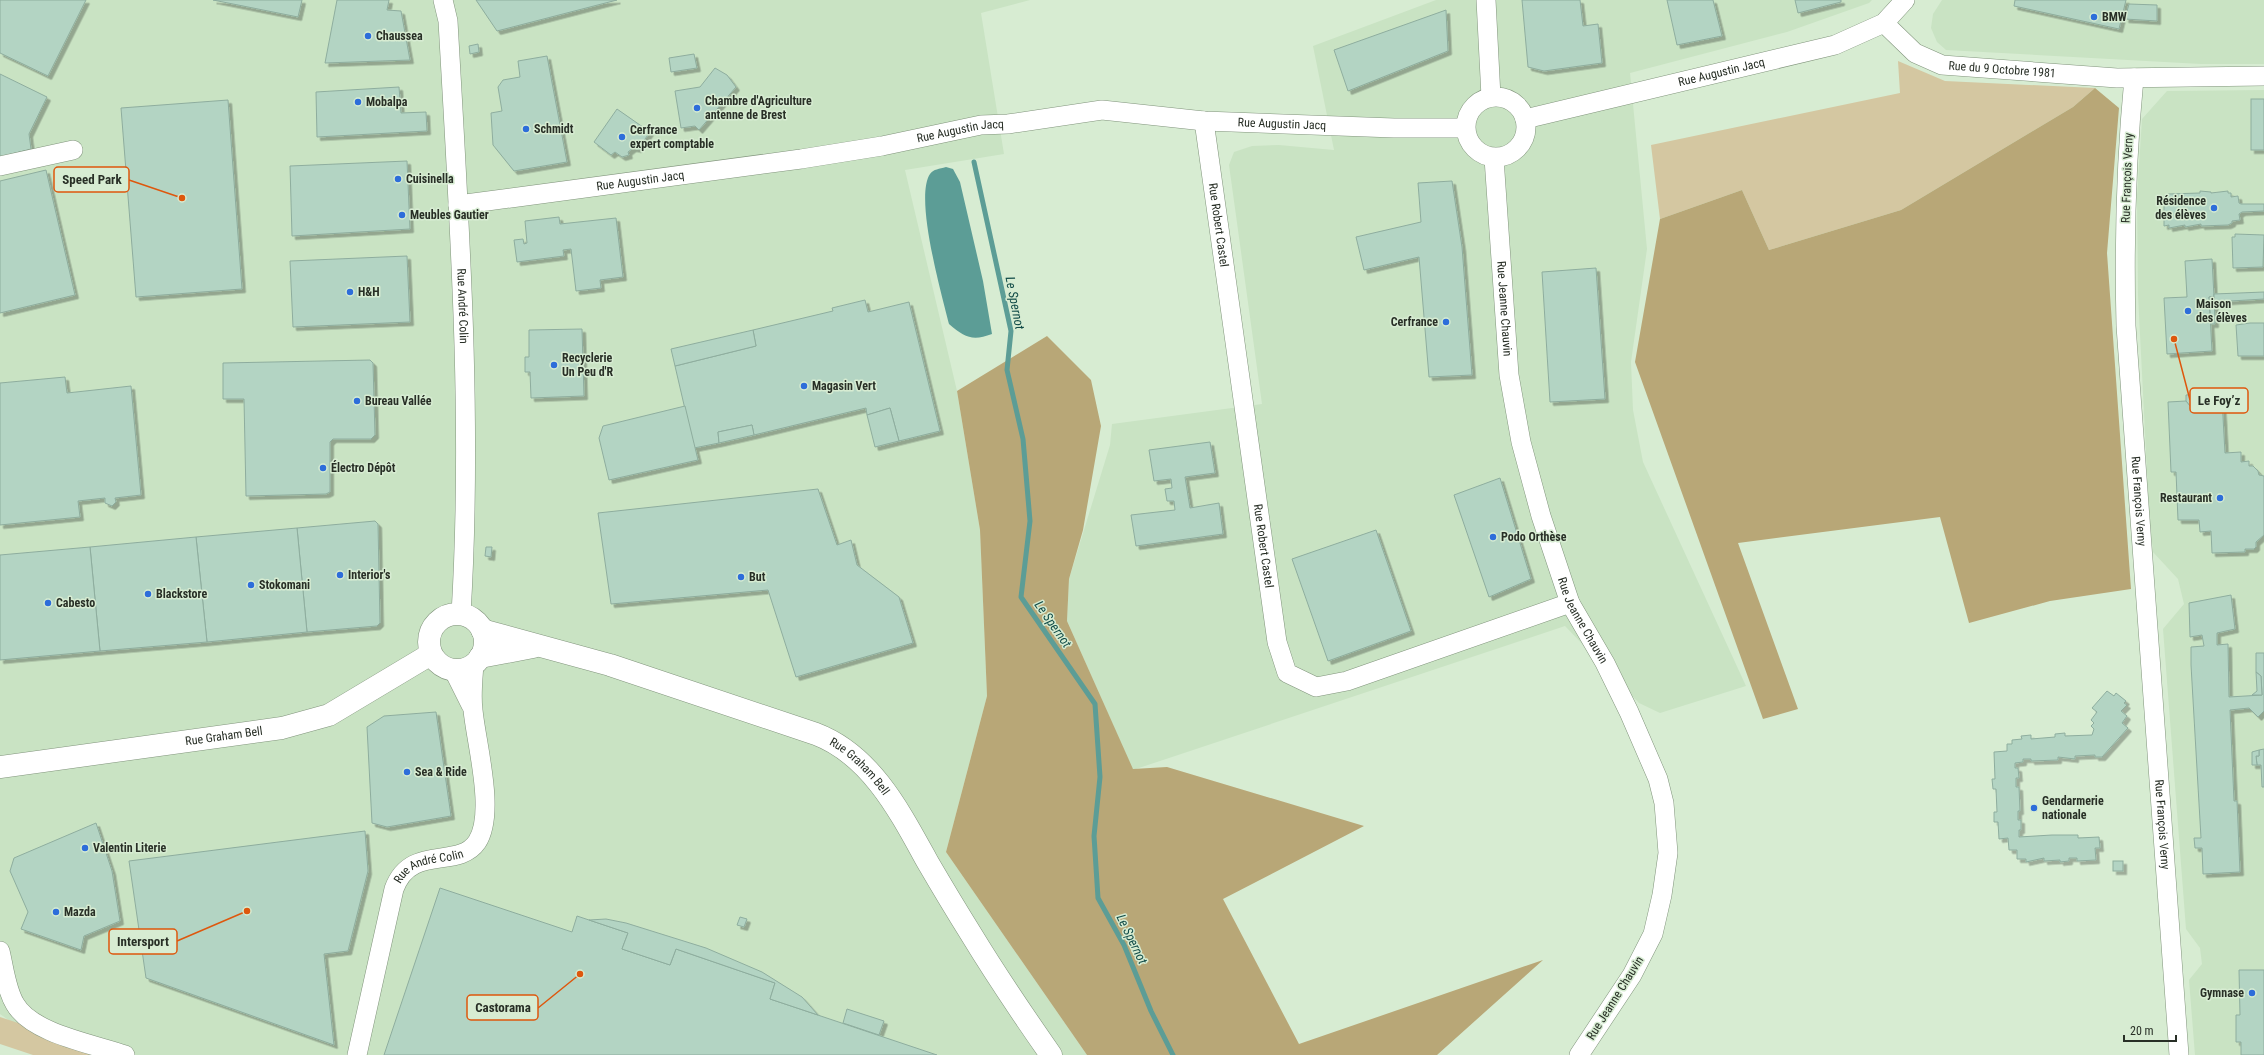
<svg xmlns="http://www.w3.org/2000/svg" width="2264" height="1055" viewBox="0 0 2264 1055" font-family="'Roboto Condensed',sans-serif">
<defs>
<filter id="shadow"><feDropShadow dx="3.5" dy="3.5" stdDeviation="0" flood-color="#0004"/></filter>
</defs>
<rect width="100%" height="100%" fill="#d7ecd2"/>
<g fill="#c9e3c3">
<polygon points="0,0 1030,0 981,13 1004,154 905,170 957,391 980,530 987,696 946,852 1087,1055 100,1055 14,1024 0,1014"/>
<polygon points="1436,0 1872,0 1869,3 1787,32 1630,73 1647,249 1631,362 1633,410 1643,462 1746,686 1660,713 1639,703 1565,626 1133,770 1067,621 1069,579 1110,445 1112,424 1262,404 1229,165 1234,152 1252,146 1279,145 1334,150 1313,46"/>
<polygon points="1942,0 2264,0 2264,64 2201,64 1946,50 1937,42 1931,28 1933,14"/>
<polygon points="2264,90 2264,1055 2195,1055 2189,980 2202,964 2200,948 2186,929 2163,629 2184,604 2178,579 2153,552 2149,511 2138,295 2137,196 2142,119 2167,91"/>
</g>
<g fill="#d4c7a1">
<polygon points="1898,61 1945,81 2095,88 2073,107 1901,210 1769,250 1742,190 1660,219 1651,145 1900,93"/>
<polygon points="0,1017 115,1055 33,1055 0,1044"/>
</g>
<g fill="#b8a777">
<polygon points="2095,88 2119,108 2107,253 2131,589 2050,601 1969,623 1940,517 1738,543 1798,709 1763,719 1635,362 1660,219 1742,190 1769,250 1901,210 2073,107"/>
<polygon points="1047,336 1091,380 1101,426 1083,530 1069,579 1067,621 1133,769 1167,767 1364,826 1223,899 1299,1044 1543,960 1437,1055 1087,1055 946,852 987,696 980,530 957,391"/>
</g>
<path fill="#5c9d96" d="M 946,167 L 953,169 L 960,182 L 983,281 L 992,334 C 973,341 965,338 949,324 C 942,295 914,198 930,174 C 934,169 939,169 946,167 Z"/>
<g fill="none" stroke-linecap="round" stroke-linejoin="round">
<polyline stroke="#5c9d96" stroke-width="5" points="974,162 1011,331 1007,370 1023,439 1030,521 1021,597 1095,704 1100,777 1094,836 1098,898 1124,945 1151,1011 1173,1055"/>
</g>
<g fill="#b3d4c3" stroke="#8ead9e" filter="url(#shadow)">
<polygon points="0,0 86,0 48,76 0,53"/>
<polygon points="213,0 302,0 298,17"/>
<polygon points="337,0 389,0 387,10 401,11 410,60 325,63"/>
<polygon points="476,0 617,0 497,31"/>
<polygon points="1522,0 1580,0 1583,26 1598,24 1602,63 1544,71 1528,67"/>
<polygon points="1667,0 1713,0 1722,36 1677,45"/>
<polygon points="1795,0 1841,0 1841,2 1798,13"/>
<polygon points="2015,0 2126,0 2119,29 2014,6"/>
<polygon points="2129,4 2157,5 2157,21 2125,19"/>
<polygon points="1446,10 1448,51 1348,91 1334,50"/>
<polygon points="478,44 479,52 470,54 469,46"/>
<polygon points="694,54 697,68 671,72 669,58"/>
<polygon points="547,56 567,162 514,171 493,145 491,113 502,111 498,87 503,80 520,77 518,61"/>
<polygon points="715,68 727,75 736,87 699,130 695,126 681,128 675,91 700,87"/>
<polygon points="0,74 47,97 29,134 31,149 0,157"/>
<polygon points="399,87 401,113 426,112 427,131 317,137 316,92"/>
<rect x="2251" y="99" width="13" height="51"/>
<polygon points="228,100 242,289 136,297 121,108"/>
<polygon points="617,109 650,132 638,149 633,148 628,152 629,155 622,157 615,152 611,155 594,142"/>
<polygon points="407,161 410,229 292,236 290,166"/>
<polygon points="46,170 75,295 0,313 0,181"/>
<polygon points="1452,181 1462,247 1472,375 1429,377 1419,257 1364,270 1356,237 1421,222 1418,183"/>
<polygon points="2200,191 2211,192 2211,193 2228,191 2228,193 2231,193 2231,197 2238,196 2239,203 2241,204 2264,204 2264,211 2242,212 2239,214 2240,220 2232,221 2232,223 2228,225 2201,226 2201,224 2185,227 2185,225 2169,228 2169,225 2164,226 2164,196 2168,195 2168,194 2200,193"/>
<polygon points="559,217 560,224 616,218 623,277 600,280 601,288 576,291 571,249 563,250 564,256 517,262 514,240 523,239 524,244 527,243 525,221"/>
<polygon points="2235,234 2264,235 2263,267 2233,268 2232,237 2235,237"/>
<polygon points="407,256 410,322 293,327 290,261"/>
<polygon points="2212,259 2214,297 2209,297 2212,351 2167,354 2164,298 2187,297 2185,261"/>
<polygon points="1596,268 1605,399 1550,402 1542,272"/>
<polygon points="2264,292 2264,299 2214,302 2214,294"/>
<polygon points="2209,297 2214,297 2215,324 2211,324"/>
<polygon points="865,300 868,312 909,302 940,431 899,441 890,408 867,415 866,408 754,435 752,425 718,432 719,443 694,448 675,366 756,346 753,330 833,311 832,308"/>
<polygon points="2250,323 2264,323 2264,356 2238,356 2236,325"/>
<polygon points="582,329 584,396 531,398 530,372 525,372 525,357 529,357 529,330"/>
<polygon points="753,330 756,346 675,366 671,349"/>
<polygon points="370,360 373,363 375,435 371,439 333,439 330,442 330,492 326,494 246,496 244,399 223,399 223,363"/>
<polygon points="65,377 67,393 131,386 141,495 115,498 116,502 112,506 105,503 105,498 78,501 80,517 0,525 0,383"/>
<polygon points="2202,394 2203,400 2200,405 2190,406 2186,401 2186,395"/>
<polygon points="2222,399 2225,453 2241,452 2241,462 2249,461 2249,466 2253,466 2258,471 2259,475 2264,476 2264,535 2256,542 2256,547 2254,549 2245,549 2245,552 2212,553 2211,531 2200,532 2199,520 2178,520 2176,472 2171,472 2168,402 2186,401 2190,406 2200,405 2202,400"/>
<polygon points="685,406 698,460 609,480 599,438 603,426"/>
<polygon points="890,408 899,441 875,447 867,415"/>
<polygon points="752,425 754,435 719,443 718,432"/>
<polygon points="1210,442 1215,473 1185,477 1190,508 1219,503 1223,534 1136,546 1131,515 1175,510 1174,501 1167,501 1165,489 1172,488 1171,479 1154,481 1149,450"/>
<polygon points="1500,478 1531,579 1489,597 1454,495"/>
<polygon points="818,489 837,545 851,540 857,565 899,597 913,643 796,677 768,590 611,604 598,513"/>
<polygon points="375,521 378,524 380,623 377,626 307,632 297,528"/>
<polygon points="297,528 307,632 207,642 196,537"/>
<polygon points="1376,530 1411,631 1328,661 1292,559"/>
<polygon points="196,537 207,642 100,651 90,547"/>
<polygon points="90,547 100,651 0,660 0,555"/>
<polygon points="486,547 492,547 491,557 485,556"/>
<polygon points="2231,595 2235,629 2217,633 2217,645 2228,644 2229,697 2262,695 2261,676 2256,672 2256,653 2264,653 2264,711 2258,717 2249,708 2230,710 2234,801 2237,801 2240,872 2203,874 2202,848 2195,848 2194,838 2201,838 2191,665 2191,647 2204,646 2202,635 2190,637 2189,603"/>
<polygon points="2256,672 2261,676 2262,695 2252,695 2257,691"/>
<polygon points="2107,691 2114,696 2116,693 2126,701 2124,703 2127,705 2121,711 2127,716 2122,723 2128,728 2102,757 2095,757 2095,755 2075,756 2075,759 2058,757 2058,760 2031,761 2031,759 2023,759 2023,762 2015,763 2015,768 2018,768 2019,778 2016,778 2016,787 2019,787 2020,811 2018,811 2018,820 2021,820 2021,830 2019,830 2019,837 2052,835 2078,835 2078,838 2099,837 2100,848 2095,848 2096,860 2077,861 2077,858 2069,858 2069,861 2060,862 2060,860 2044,861 2044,858 2026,862 2026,859 2017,859 2017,850 2009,850 2008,838 1999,839 1998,822 1994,822 1994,812 1997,812 1996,789 1993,789 1992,779 1995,779 1994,752 2007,751 2007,744 2012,744 2012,740 2022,739 2021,736 2031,735 2031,739 2055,737 2055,734 2065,733 2065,736 2092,735 2094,729 2091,726 2094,723 2091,720 2097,712 2092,708"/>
<polygon points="436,712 451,816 387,827 372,823 367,727 384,716"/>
<polygon points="2264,749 2264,787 2262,787 2261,765 2257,765 2256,756 2259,756 2259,750"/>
<polygon points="2259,750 2259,756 2256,756 2257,765 2252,765 2252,752"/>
<polygon points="96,823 112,871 120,921 84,936 81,950 21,929 28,912 10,871 14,858"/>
<polygon points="365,831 368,871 348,951 324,954 334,1045 146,978 129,861"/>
<rect x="2113" y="861" width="10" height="10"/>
<polygon points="440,888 572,932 577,916 628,933 622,949 670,965 676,949 775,983 770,999 937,1055 384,1055"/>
<polygon points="740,917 747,919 744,927 737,925"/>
<polygon points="606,919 626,923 706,948 762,972 802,997 818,1015 770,999 775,983 676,949 670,965 622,949 628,933 589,920"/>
<polygon points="2239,970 2264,970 2264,1055 2241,1055 2241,1042 2236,1042 2236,1015 2240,1015"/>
<polygon points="847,1009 884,1021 879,1035 843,1023"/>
</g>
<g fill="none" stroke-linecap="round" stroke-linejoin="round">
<defs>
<g id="street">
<path id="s1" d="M 443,0 L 448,21 C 459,218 473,417 461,614"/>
<polyline points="1486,0 1491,97"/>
<path id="s2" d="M 1884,23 L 1915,53 L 1942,65 L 2117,78 L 2264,76"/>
<path id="s3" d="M 2134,78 C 2126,160 2124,243 2126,326 L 2179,1055"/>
<circle cx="1496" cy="127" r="30"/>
<path id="s4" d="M 1525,119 L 1835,45 L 1884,23 L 1905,0"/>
<path id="s5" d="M 1204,121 L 1277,642 L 1287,673 L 1316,687 L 1347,681 L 1570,603"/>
<path id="s6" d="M 1494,158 L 1509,375 L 1521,442 L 1541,516 L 1570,603 L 1605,663 L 1629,712 L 1658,779 L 1664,803 L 1668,853 L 1662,895 L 1653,934 L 1632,975 L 1579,1055"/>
<polyline points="0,166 73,150"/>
<path id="s7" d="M 458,205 L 801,159 L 882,146 L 981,125 L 1008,124 L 1102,110 L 1204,121 L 1394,128 L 1465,128"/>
<polyline points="453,669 471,705"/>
<path d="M 0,951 C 4,967 6,989 15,1004 C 32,1034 94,1044 125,1055"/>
<path id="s8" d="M 357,1055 L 394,889 C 411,843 458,870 477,842 C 496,813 476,743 473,710 C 471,695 473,679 474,664"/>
</g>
<g id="secondary">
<circle cx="457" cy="642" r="28"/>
<path id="s9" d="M 482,630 L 610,665 L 816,734 C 871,755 900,812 927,861 C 941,885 956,910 971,934 C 996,975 1023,1015 1051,1055"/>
<polyline points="480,657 533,647"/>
<path id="s10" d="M 0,767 L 282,728 L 329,715 L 431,654"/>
</g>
</defs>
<use href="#street" stroke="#81947c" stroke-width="20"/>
<use href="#secondary" stroke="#81947c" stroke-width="23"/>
<use href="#street" stroke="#fff" stroke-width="19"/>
<use href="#secondary" stroke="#fff" stroke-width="22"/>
</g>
<g fill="#2d6dda" stroke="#d7ecd2" stroke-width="1.5">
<circle cx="2094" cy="17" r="4"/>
<circle cx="368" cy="36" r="4"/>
<circle cx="358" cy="102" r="4"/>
<circle cx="697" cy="108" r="4"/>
<circle cx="526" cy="129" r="4"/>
<circle cx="622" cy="137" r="4"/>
<circle cx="398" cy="179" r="4"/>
<circle cx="2214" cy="208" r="4"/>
<circle cx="402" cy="215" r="4"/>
<circle cx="350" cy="292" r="4"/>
<circle cx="2188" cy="311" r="4"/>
<circle cx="1446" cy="322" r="4"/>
<circle cx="554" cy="365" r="4"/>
<circle cx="804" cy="386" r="4"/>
<circle cx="357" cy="401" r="4"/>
<circle cx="323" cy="468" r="4"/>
<circle cx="2220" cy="498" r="4"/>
<circle cx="1493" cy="537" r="4"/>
<circle cx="340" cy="575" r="4"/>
<circle cx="741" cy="577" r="4"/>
<circle cx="251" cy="585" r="4"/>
<circle cx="148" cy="594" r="4"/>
<circle cx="48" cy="603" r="4"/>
<circle cx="407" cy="772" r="4"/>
<circle cx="2034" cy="808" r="4"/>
<circle cx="85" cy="848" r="4"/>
<circle cx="56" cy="912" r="4"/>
<circle cx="2252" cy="993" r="4"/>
</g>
<g text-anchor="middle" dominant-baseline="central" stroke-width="3" stroke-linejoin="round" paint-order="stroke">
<g font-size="12" font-weight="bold" fill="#282f26" stroke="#d7ecd2" text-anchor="start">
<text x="2102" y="17">BMW</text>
<text x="376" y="36">Chaussea</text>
<text x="705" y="101">Chambre d'Agriculture<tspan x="705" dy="14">antenne de Brest</tspan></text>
<text x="366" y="102">Mobalpa</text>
<text x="534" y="129">Schmidt</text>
<text x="630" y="130">Cerfrance<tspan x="630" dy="14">expert comptable</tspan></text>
<text x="406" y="179">Cuisinella</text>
<text x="2206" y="201" text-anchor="end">Résidence<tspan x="2206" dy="14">des élèves</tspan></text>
<text x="410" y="215">Meubles Gautier</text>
<text x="358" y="292">H&amp;H</text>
<text x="2196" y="304">Maison<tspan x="2196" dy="14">des élèves</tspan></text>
<text x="1438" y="322" text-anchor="end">Cerfrance</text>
<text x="562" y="358">Recyclerie<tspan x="562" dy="14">Un Peu d'R</tspan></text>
<text x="812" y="386">Magasin Vert</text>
<text x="365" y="401">Bureau Vallée</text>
<text x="331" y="468">Électro Dépôt</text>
<text x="2212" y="498" text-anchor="end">Restaurant</text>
<text x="1501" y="537">Podo Orthèse</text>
<text x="348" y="575">Interior's</text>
<text x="749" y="577">But</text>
<text x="259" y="585">Stokomani</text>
<text x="156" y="594">Blackstore</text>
<text x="56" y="603">Cabesto</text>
<text x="415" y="772">Sea &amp; Ride</text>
<text x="2042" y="801">Gendarmerie<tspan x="2042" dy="14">nationale</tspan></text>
<text x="93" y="848">Valentin Literie</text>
<text x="64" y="912">Mazda</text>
<text x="2244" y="993" text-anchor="end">Gymnase</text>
</g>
<g font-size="12" fill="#282f26" stroke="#d7ecd2">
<text stroke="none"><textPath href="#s2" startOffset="133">Rue du 9 Octobre 1981</textPath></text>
<text stroke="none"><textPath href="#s4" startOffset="202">Rue Augustin Jacq</textPath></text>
<text stroke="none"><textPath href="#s7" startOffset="832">Rue Augustin Jacq</textPath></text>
<text stroke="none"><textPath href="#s7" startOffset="508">Rue Augustin Jacq</textPath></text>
<text transform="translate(2127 178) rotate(-88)">Rue François Verny</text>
<text stroke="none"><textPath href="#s7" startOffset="184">Rue Augustin Jacq</textPath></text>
<text stroke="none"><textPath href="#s5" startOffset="105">Rue Robert Castel</textPath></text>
<text stroke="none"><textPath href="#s1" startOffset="307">Rue André Colin</textPath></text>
<text stroke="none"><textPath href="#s6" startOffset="151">Rue Jeanne Chauvin</textPath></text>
<text stroke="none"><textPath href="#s3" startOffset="424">Rue François Verny</textPath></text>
<text stroke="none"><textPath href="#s5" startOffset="429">Rue Robert Castel</textPath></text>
<text stroke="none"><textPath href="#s6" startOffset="475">Rue Jeanne Chauvin</textPath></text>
<text stroke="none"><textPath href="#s10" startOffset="226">Rue Graham Bell</textPath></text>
<text stroke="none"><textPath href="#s9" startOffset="405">Rue Graham Bell</textPath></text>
<text stroke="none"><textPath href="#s3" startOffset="748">Rue François Verny</textPath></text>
<text stroke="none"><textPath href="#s8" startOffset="215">Rue André Colin</textPath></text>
<text transform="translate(1615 998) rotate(-58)">Rue Jeanne Chauvin</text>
</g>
<g font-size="13" font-style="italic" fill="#124c48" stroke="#d7ecd2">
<text transform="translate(1015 303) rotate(79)">Le Spernot</text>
<text transform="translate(1053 624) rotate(55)">Le Spernot</text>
<text transform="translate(1132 939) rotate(64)">Le Spernot</text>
</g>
</g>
<path fill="none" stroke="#de570d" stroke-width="1.5" d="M182 198L129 180M2174 339L2190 400M247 911L177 941M580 974L538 1008"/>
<g fill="#de570d" stroke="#d7ecd2" stroke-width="1.5">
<circle cx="182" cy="198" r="4"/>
<circle cx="2174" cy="339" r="4"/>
<circle cx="247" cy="911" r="4"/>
<circle cx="580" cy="974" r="4"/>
</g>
<g fill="#d7ecd2" stroke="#de570d" stroke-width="1.5">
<rect x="54" y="167" width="75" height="25" rx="4"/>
<rect x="2190" y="388" width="58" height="25" rx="4"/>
<rect x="109" y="929" width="68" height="25" rx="4"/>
<rect x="467" y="995" width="71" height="25" rx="4"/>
</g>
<g font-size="13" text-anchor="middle" font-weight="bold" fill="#282f26">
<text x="92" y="184">Speed Park</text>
<text x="2219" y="405">Le Foy’z</text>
<text x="143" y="946">Intersport</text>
<text x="503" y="1012">Castorama</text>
</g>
<path d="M2124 1035v6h52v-6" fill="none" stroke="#282f26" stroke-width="2"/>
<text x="2130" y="1035" font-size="12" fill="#282f26" stroke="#d7ecd2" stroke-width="3" paint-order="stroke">20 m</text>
</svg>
